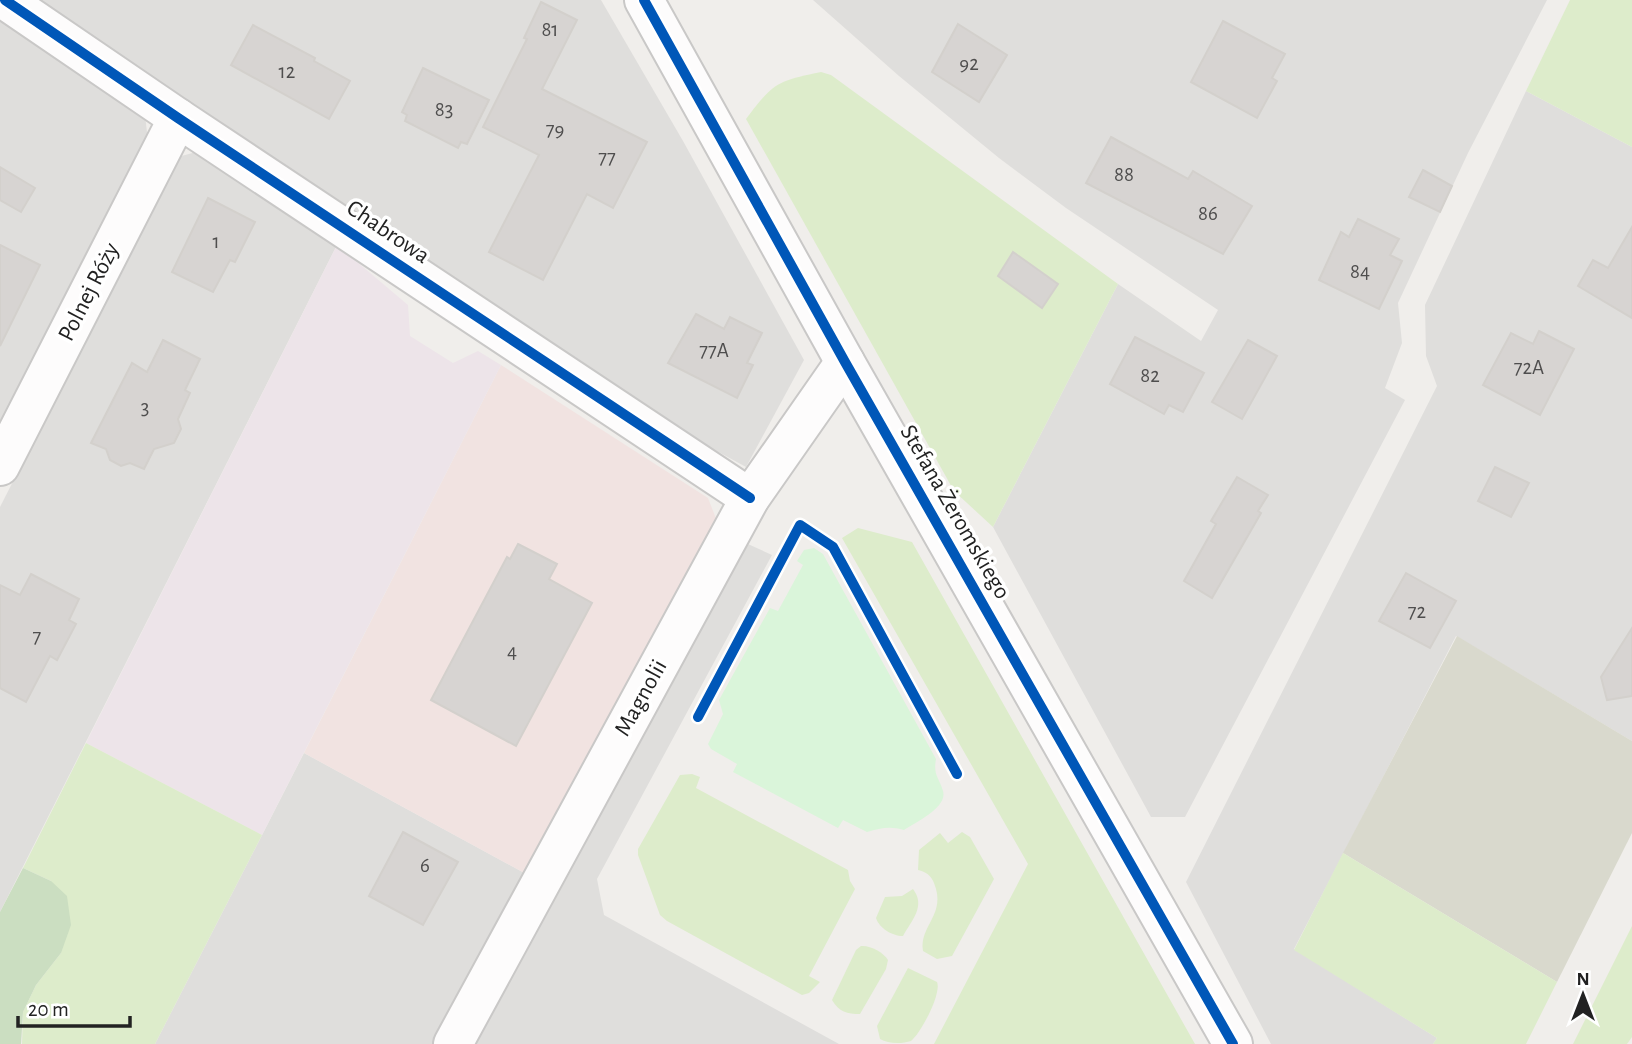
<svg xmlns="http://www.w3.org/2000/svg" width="1632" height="1044" viewBox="0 0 1632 1044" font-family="'Alegreya Sans',sans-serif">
<rect width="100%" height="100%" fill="#f0eeeb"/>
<g fill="#dfdedc">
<polygon points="29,0 601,0 683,141 804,360 746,467 622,399"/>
<polygon points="813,0 1547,0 1468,153 1398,303 1402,343 1385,388 1405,400 1185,817 1151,817 993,527 1118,284 1201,341 1218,310 1066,208 999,158 899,76"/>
<polygon points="0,20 145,115 148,141 0,430"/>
<polygon points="1526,91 1632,147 1632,741 1456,636 1294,949 1437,1038 1433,1044 1271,1044 1186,882 1437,386 1426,356 1425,305"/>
<polygon points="196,152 337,245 0,912 0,507 178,157"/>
<polygon points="739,540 772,555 597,879 604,915 839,1044 468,1044"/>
<polygon points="304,753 528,875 437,1044 155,1044"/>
</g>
<polygon fill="#f1e3e1" points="501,365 708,498 717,521 528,875 304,753"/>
<polygon fill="#ede4e9" points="337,245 408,305 410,336 453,363 478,351 501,365 262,835 86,743"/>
<polygon fill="#d9d9cd" points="1457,636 1632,741 1632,833 1557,982 1343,853"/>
<g fill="#ddeccb">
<polygon points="1570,0 1632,0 1632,147 1526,91"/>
<path d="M 821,72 L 831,75 L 1118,284 L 993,527 L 954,491 L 746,119 C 773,83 777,81 821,72 Z"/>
<polygon points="858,528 912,542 1195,1044 934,1044 1028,864 842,538"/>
<polygon points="86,743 262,835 155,1044 22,1044 23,1012 36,985 61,953 51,881 23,868"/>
<polygon points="692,774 700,777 696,788 848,870 850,881 855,889 809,976 820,982 809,993 802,995 667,921 660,915 638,855 638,849 680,775"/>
<path d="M 962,832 L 970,837 L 994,879 L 952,956 L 937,959 L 923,951 C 919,925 947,915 934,883 C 931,875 926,872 918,870 L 919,850 L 940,833 L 948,843 Z"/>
<polygon points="1343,853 1557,982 1526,1044 1433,1044 1437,1038 1294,950"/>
<path d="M 913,889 C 926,906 912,920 903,936 C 892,936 879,928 876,918 L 885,897 L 902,896 Z"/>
<polygon points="1632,926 1632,1037 1627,1044 1573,1044"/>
<path d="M 861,946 C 870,945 883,952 888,960 L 886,969 L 860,1014 C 847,1014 839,1012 832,1000 L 856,950 Z"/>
<path d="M 908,968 L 937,982 C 942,993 921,1033 911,1041 C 902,1044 888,1044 880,1039 L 877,1026 Z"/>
</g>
<polygon fill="#cbdec1" points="23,868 51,881 67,896 71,925 61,953 36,985 23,1012 21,1044 0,1044 0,912"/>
<path fill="#daf5da" d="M 814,548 L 823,554 L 936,759 C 933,776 939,777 943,791 C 948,807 916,822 904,830 C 890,826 881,828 867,832 L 843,820 L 838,828 L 733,772 L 737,764 L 711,749 L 708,744 L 723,714 L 719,700 L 770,608 L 778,611 L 803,565 L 797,561 L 804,550 Z"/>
<g fill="#d7d4d2" stroke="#d3d0cc" stroke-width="2">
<polygon points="541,2 577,20 542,89 647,142 613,208 587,194 543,280 489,252 539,155 483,127 527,39 524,38"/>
<polygon points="1223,21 1285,54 1272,78 1277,81 1257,118 1191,82"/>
<polygon points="958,24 1007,55 979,102 932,72"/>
<polygon points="253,25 315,58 314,61 350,81 329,119 231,65"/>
<polygon points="423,68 489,100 467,144 461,142 458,148 405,121 407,115 402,112"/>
<polygon points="1111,137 1188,179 1193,171 1252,206 1223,254 1086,183"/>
<polygon points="0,167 35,188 21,212 0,200"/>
<polygon points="1423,170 1452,186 1440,212 1409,197"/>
<polygon points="208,198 255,222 235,262 230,260 213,292 172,272"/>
<polygon points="1358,219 1399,239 1390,255 1402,261 1379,309 1319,280 1341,232 1349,237"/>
<polygon points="1632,227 1632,318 1578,286 1593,260 1608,268"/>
<polygon points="0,245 40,265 0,346"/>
<polygon points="1013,252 1058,284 1042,308 998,276"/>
<polygon points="696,314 724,329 730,317 762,333 747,363 753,365 737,398 668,363"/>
<polygon points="1539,331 1574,349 1540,415 1483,385 1511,333 1533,344"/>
<polygon points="1135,337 1204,373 1183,412 1169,405 1164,414 1110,384"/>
<polygon points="163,340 200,359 185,390 190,393 178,419 181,429 174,443 154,449 144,469 130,463 121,466 110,460 106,449 91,443 132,363 147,372"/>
<polygon points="1248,340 1277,356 1242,419 1212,402"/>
<polygon points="1495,467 1529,483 1511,517 1478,501"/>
<polygon points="1237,477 1268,495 1258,511 1261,513 1212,598 1184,581 1216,524 1211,521"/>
<polygon points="518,544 557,564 549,579 592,603 516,746 431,700 507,557 510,559"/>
<polygon points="1406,573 1456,601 1430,648 1379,621"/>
<polygon points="31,574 79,599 69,620 76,624 57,660 50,656 26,702 0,688 0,585 20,595"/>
<polygon points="1632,628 1632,696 1607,700 1601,677"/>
<polygon points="403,832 458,862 423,925 369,896"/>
</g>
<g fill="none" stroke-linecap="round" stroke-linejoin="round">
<defs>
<g id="minor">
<polyline points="5,0 178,118 750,498"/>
<polyline points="0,466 178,118"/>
<polyline points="453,1044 750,498 845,362"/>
</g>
<polyline id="tertiary" points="644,0 845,362 1233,1044"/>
</defs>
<use href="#minor" stroke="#c9c8c7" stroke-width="42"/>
<use href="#tertiary" stroke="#c9c8c7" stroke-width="42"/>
<use href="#minor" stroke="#fdfcfc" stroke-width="38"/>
<use href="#tertiary" stroke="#fdfcfc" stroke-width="38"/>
<defs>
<g id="cycleway">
<polyline points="5,0 178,118 750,498"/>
<polyline points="644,0 845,362 1233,1044"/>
<polyline points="698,717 800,525 833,547 957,774"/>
</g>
</defs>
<use href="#cycleway" stroke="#fff" stroke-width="15"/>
<use href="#cycleway" stroke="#0057b8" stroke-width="10"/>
</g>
<g text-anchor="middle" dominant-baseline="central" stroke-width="7" stroke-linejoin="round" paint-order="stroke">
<g font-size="21" fill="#4f4e4e">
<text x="550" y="29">81</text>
<text x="969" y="63">92</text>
<text x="287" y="71">12</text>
<text x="444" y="109">83</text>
<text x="555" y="129">79</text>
<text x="607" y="157">77</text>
<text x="1124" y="174">88</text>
<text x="1208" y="213">86</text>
<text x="216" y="241">1</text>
<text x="1360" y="271">84</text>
<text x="714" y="350">77A</text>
<text x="1529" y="367">72A</text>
<text x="1150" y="375">82</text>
<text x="145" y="407">3</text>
<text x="1417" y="611">72</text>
<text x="37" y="636">7</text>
<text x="512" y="651">4</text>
<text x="425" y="865">6</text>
</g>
<g font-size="24" fill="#222" stroke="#fff">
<text transform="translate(388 232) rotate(34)">Chabrowa</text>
<text transform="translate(89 292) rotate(-63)">Polnej Róży</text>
<text transform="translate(955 512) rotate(60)">Stefana Żeromskiego</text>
<text transform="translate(641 698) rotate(-61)">Magnolii</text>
</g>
</g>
<g transform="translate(1583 995)" stroke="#ffffff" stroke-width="5" paint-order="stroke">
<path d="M0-5L12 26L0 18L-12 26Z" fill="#222222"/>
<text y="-10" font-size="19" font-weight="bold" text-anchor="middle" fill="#222222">N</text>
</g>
<path d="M18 1016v10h112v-10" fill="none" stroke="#222222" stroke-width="3.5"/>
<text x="28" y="1016" font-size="21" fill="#222222" stroke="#ffffff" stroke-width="5" paint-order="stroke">20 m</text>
</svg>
